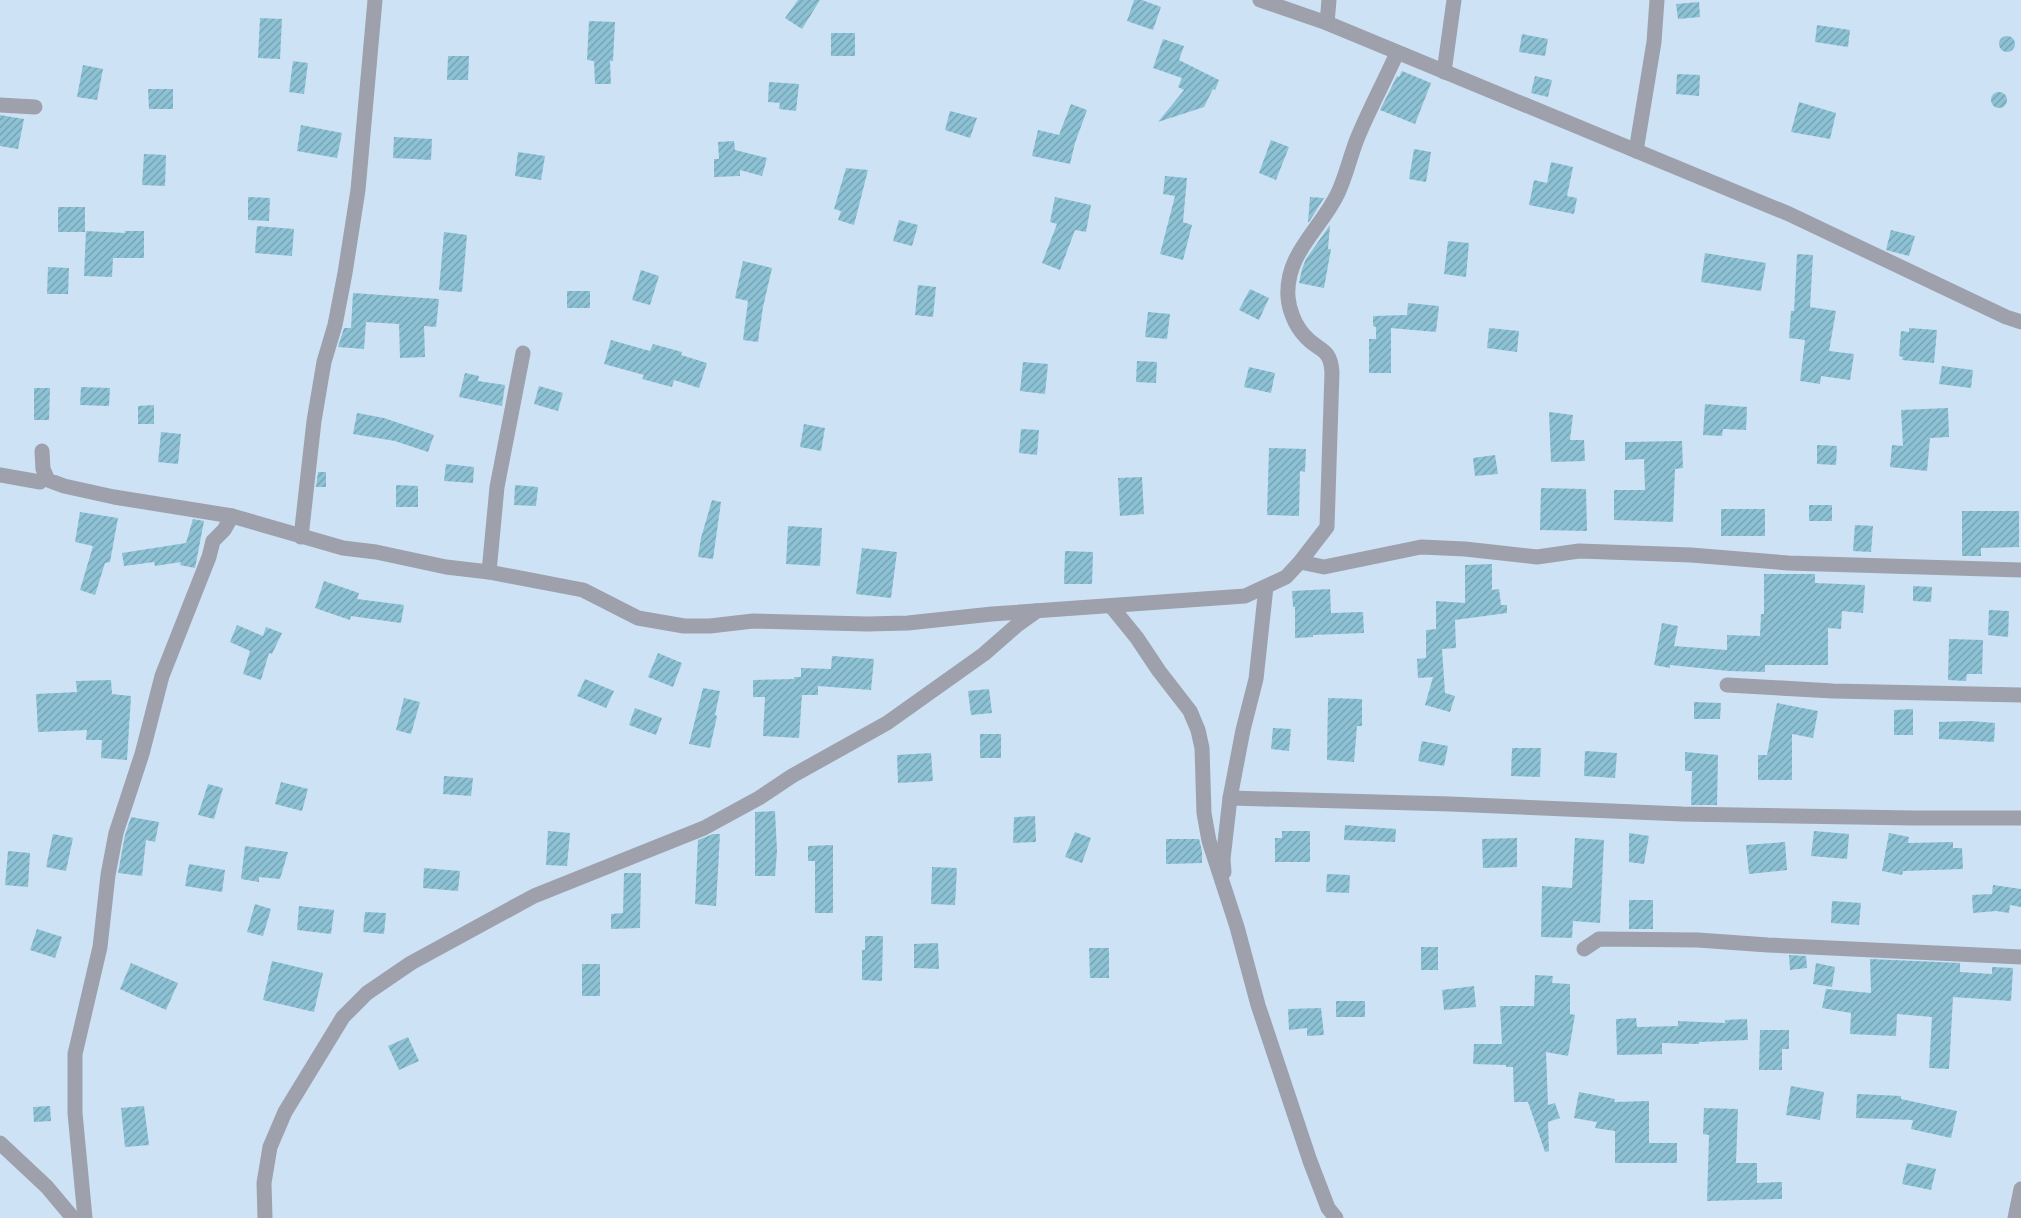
<svg xmlns="http://www.w3.org/2000/svg" width="2021" height="1218" viewBox="0 0 2021 1218" font-family="'IBM Plex Sans',sans-serif">
<defs>
<pattern id="building-hatch" width="6" height="6" patternUnits="userSpaceOnUse" patternTransform="scale(1.25)"><rect width="6" height="6" fill="#8dc2d5"/><path d="M-1 1l2-2M0 6l6-6M5 7l2-2" fill="none" stroke="#739ead"/></pattern>
</defs>
<rect width="100%" height="100%" fill="#cee2f6"/>
<g fill="url(#building-hatch)">
<polygon points="798,0 820,0 802,29 785,18"/>
<polygon points="1134,0 1142,0 1161,7 1153,30 1127,21"/>
<polygon points="1699,2 1700,17 1678,19 1676,4"/>
<polygon points="260,18 282,19 280,59 258,58"/>
<polygon points="589,21 615,22 613,61 610,61 611,84 595,84 594,61 587,60"/>
<polygon points="1817,25 1850,30 1848,47 1815,42"/>
<rect x="831" y="33" width="24" height="23"/>
<polygon points="1522,34 1548,39 1545,56 1519,52"/>
<circle cx="2007" cy="44" r="8"/>
<polygon points="1163,39 1184,46 1179,60 1219,80 1215,90 1213,89 1204,107 1158,122 1184,90 1178,87 1182,78 1153,68"/>
<polygon points="448,56 469,56 468,80 447,80"/>
<polygon points="293,61 308,63 304,94 289,92"/>
<polygon points="83,65 103,69 97,100 77,97"/>
<polygon points="1402,71 1431,83 1415,124 1380,110 1397,76 1399,77"/>
<polygon points="1677,74 1700,75 1699,96 1676,94"/>
<polygon points="1535,76 1552,80 1548,97 1531,93"/>
<polygon points="769,82 799,84 796,111 779,109 780,103 768,102"/>
<polygon points="148,89 173,89 173,109 149,109"/>
<circle cx="1999" cy="100" r="8"/>
<polygon points="1799,102 1836,113 1830,139 1791,132"/>
<polygon points="1071,104 1087,110 1075,143 1070,164 1032,156 1038,130 1059,135"/>
<polygon points="950,111 977,118 970,138 945,130"/>
<polygon points="0,115 24,119 18,149 0,146"/>
<polygon points="301,125 342,133 337,158 297,151"/>
<polygon points="394,137 432,139 431,160 393,158"/>
<polygon points="1271,140 1289,147 1276,180 1259,173"/>
<polygon points="734,141 735,150 767,158 762,176 740,170 740,176 714,177 714,159 719,159 718,142"/>
<polygon points="1414,149 1431,152 1426,182 1409,179"/>
<polygon points="518,152 545,156 541,180 515,176"/>
<polygon points="144,154 166,155 165,186 142,185"/>
<polygon points="1551,162 1573,167 1567,196 1577,198 1574,214 1529,205 1534,180 1547,183"/>
<polygon points="846,168 868,170 854,225 838,220 841,211 834,209"/>
<polygon points="1165,176 1187,178 1183,222 1192,225 1183,260 1160,254 1175,196 1163,194"/>
<polygon points="248,197 270,198 269,221 248,220"/>
<polygon points="1055,197 1091,205 1086,232 1075,230 1060,270 1042,263 1057,224 1050,222"/>
<polygon points="1310,197 1324,198 1309,222 1308,222"/>
<rect x="58" y="207" width="27" height="25"/>
<polygon points="899,220 918,225 912,246 893,241"/>
<polygon points="1330,225 1328,249 1331,249 1324,288 1299,283 1302,269 1306,259"/>
<polygon points="257,226 294,229 292,256 255,253"/>
<polygon points="1891,230 1915,236 1909,256 1886,250"/>
<polygon points="86,231 125,233 125,231 144,231 144,258 113,258 112,277 84,276"/>
<polygon points="444,232 467,235 462,292 439,290"/>
<polygon points="1448,241 1469,243 1466,277 1444,274"/>
<polygon points="1705,253 1766,263 1761,291 1701,282"/>
<polygon points="1797,254 1813,255 1810,307 1836,311 1829,351 1854,354 1850,380 1821,376 1820,384 1800,381 1805,340 1789,338 1791,311 1794,311"/>
<polygon points="743,261 772,268 763,307 758,342 743,340 748,301 735,298"/>
<polygon points="48,267 69,268 68,294 47,294"/>
<polygon points="641,270 659,276 650,305 632,300"/>
<polygon points="918,285 936,287 933,317 915,315"/>
<polygon points="1250,289 1269,298 1259,320 1239,310"/>
<rect x="567" y="291" width="23" height="17"/>
<polygon points="353,293 439,299 436,327 424,326 425,357 400,358 399,324 366,322 364,349 338,347 344,328 351,328"/>
<polygon points="1408,303 1439,306 1436,332 1391,328 1391,373 1369,373 1369,339 1376,339 1376,327 1373,326 1373,316 1407,315"/>
<polygon points="1148,312 1170,314 1167,339 1145,337"/>
<polygon points="1489,328 1519,331 1517,352 1487,348"/>
<polygon points="1909,328 1937,330 1934,363 1902,360 1903,357 1899,356 1901,331 1909,332"/>
<polygon points="611,340 650,351 653,344 682,352 681,355 707,363 699,388 674,380 672,387 642,379 644,375 604,364"/>
<polygon points="1137,361 1157,362 1156,383 1136,382"/>
<polygon points="1023,362 1048,364 1045,394 1020,391"/>
<polygon points="1942,366 1973,370 1971,388 1939,384"/>
<polygon points="1249,367 1275,373 1271,393 1244,387"/>
<polygon points="465,373 479,376 478,381 505,385 502,406 459,397"/>
<polygon points="539,386 563,393 558,411 534,404"/>
<polygon points="81,387 110,388 109,406 80,405"/>
<polygon points="34,388 50,388 49,420 34,420"/>
<polygon points="1705,404 1747,407 1746,430 1723,429 1722,436 1703,435"/>
<polygon points="154,405 154,424 138,424 138,406"/>
<polygon points="1948,408 1949,437 1930,438 1927,471 1890,467 1892,445 1903,446 1901,410"/>
<polygon points="1549,412 1573,415 1570,440 1584,440 1585,461 1551,462"/>
<polygon points="357,413 384,418 434,435 428,452 395,441 353,434"/>
<polygon points="804,424 825,428 821,451 800,447"/>
<polygon points="1021,429 1039,430 1037,455 1019,453"/>
<polygon points="161,432 181,434 178,464 158,462"/>
<polygon points="1682,441 1683,468 1675,469 1673,522 1614,520 1614,490 1645,490 1644,459 1625,460 1625,442"/>
<polygon points="1817,445 1837,446 1836,465 1817,464"/>
<polygon points="1269,448 1306,449 1305,472 1300,471 1299,516 1267,515"/>
<polygon points="1495,455 1498,474 1475,476 1473,458"/>
<polygon points="446,464 474,467 473,483 444,481"/>
<polygon points="318,472 326,472 326,487 316,487"/>
<polygon points="1142,477 1144,514 1120,516 1118,478"/>
<polygon points="396,485 418,486 418,507 396,507"/>
<polygon points="515,485 538,487 536,506 514,505"/>
<polygon points="1541,488 1586,489 1587,531 1540,530"/>
<polygon points="712,500 721,502 713,559 698,557 701,538"/>
<rect x="1809" y="505" width="23" height="16"/>
<rect x="1721" y="509" width="44" height="27"/>
<polygon points="1962,511 2019,511 2019,547 1981,548 1981,556 1962,556"/>
<polygon points="80,512 118,518 110,562 105,563 95,595 80,590 93,546 75,542"/>
<polygon points="193,519 204,521 195,568 180,565 181,562 155,566 154,562 124,566 122,553 186,543"/>
<polygon points="1855,525 1873,526 1871,552 1853,551"/>
<polygon points="788,526 822,528 820,566 786,564"/>
<polygon points="862,548 897,552 891,598 856,594"/>
<polygon points="1065,551 1093,552 1092,584 1064,584"/>
<polygon points="1492,564 1492,590 1499,589 1501,605 1507,605 1507,613 1455,620 1456,648 1442,649 1445,693 1455,696 1450,712 1425,705 1433,677 1418,678 1417,659 1426,658 1426,630 1436,629 1436,601 1465,603 1465,565"/>
<polygon points="1764,574 1815,574 1815,583 1865,585 1863,613 1842,611 1841,629 1828,628 1828,665 1765,665 1765,672 1729,671 1670,665 1670,668 1654,665 1662,623 1678,626 1674,646 1727,650 1727,635 1760,636 1761,614 1764,614"/>
<polygon points="324,581 359,593 357,599 404,605 401,623 351,616 350,620 315,608"/>
<polygon points="1913,586 1932,587 1931,602 1913,601"/>
<polygon points="1330,589 1331,613 1363,612 1364,633 1313,635 1313,637 1295,638 1295,607 1293,607 1292,591"/>
<polygon points="1989,610 2009,611 2008,637 1988,635"/>
<polygon points="237,625 263,636 266,627 282,633 272,654 269,653 261,680 243,674 250,651 230,642"/>
<polygon points="1949,639 1983,640 1982,674 1967,674 1966,681 1948,680"/>
<polygon points="658,653 682,663 673,687 648,677"/>
<polygon points="832,656 874,659 871,690 818,686 818,695 802,695 799,738 763,736 765,697 753,697 753,680 794,679 794,677 801,677 801,668 831,669"/>
<polygon points="585,679 614,691 606,708 577,696"/>
<polygon points="111,680 112,694 131,696 127,760 101,758 102,740 86,740 87,730 38,732 36,694 77,692 76,681"/>
<polygon points="703,688 720,691 715,715 717,716 710,748 689,744"/>
<polygon points="989,689 992,713 971,715 968,691"/>
<polygon points="404,698 420,702 411,734 396,730"/>
<polygon points="1328,698 1362,699 1362,726 1357,726 1354,762 1327,760"/>
<polygon points="1694,702 1721,703 1720,719 1694,719"/>
<polygon points="1777,703 1818,711 1813,738 1792,734 1792,780 1758,780 1758,755 1767,755"/>
<polygon points="635,708 662,718 656,735 629,725"/>
<polygon points="1913,709 1913,735 1894,735 1894,710"/>
<polygon points="1971,721 1995,723 1994,742 1939,739 1939,722"/>
<polygon points="1273,728 1291,729 1289,751 1271,749"/>
<rect x="980" y="734" width="21" height="24"/>
<polygon points="1422,741 1448,746 1444,766 1418,761"/>
<polygon points="1512,748 1541,748 1540,777 1511,776"/>
<polygon points="1585,751 1617,753 1615,778 1584,776"/>
<polygon points="1685,752 1718,755 1717,805 1691,805 1692,771 1685,771"/>
<polygon points="931,753 933,781 898,783 897,755"/>
<polygon points="444,776 473,778 471,796 443,794"/>
<polygon points="281,782 308,789 302,811 275,804"/>
<polygon points="208,784 223,788 214,819 198,815"/>
<polygon points="775,811 777,851 775,876 755,876 755,812"/>
<polygon points="1035,816 1036,842 1013,843 1014,817"/>
<polygon points="131,817 159,822 155,842 146,840 142,876 118,873 125,835"/>
<polygon points="1345,825 1396,829 1395,842 1344,840"/>
<polygon points="548,831 570,833 567,866 546,865"/>
<polygon points="1282,831 1310,831 1310,862 1275,862 1275,838 1282,838"/>
<polygon points="1814,831 1849,834 1847,859 1811,856"/>
<polygon points="1075,832 1091,838 1082,863 1065,857"/>
<polygon points="1629,833 1649,836 1644,864 1629,862"/>
<polygon points="1889,833 1909,837 1908,843 1953,842 1953,848 1962,848 1963,869 1903,871 1902,875 1882,871"/>
<polygon points="53,834 73,838 66,871 46,867"/>
<polygon points="713,834 720,834 716,906 695,904 698,840"/>
<polygon points="1517,838 1517,867 1483,868 1482,839"/>
<polygon points="1575,838 1604,840 1600,923 1573,921 1572,938 1541,937 1542,886 1572,888"/>
<polygon points="1166,839 1199,839 1202,851 1202,863 1166,864"/>
<polygon points="1785,842 1787,870 1749,874 1746,845"/>
<polygon points="833,845 833,913 815,913 815,861 808,861 808,846"/>
<polygon points="245,846 288,852 280,879 259,877 259,882 241,879"/>
<polygon points="8,851 30,853 28,887 5,885"/>
<polygon points="189,864 225,870 222,892 185,886"/>
<polygon points="932,867 957,868 955,905 931,904"/>
<polygon points="424,868 460,871 458,891 423,888"/>
<polygon points="624,873 641,873 640,928 611,929 611,914 623,913"/>
<polygon points="1327,874 1350,875 1349,893 1326,892"/>
<polygon points="1993,885 2021,889 2021,907 2010,905 2009,913 1996,911 1973,913 1972,895 1992,894"/>
<rect x="1629" y="900" width="24" height="29"/>
<polygon points="1832,901 1861,903 1859,925 1831,923"/>
<polygon points="255,904 271,909 263,936 247,932"/>
<polygon points="299,906 334,910 331,934 297,930"/>
<polygon points="365,912 386,913 384,934 363,932"/>
<polygon points="37,929 62,937 55,958 30,950"/>
<polygon points="865,936 883,936 882,981 862,980 862,950 865,950"/>
<polygon points="938,943 939,969 914,968 914,944"/>
<rect x="1421" y="947" width="17" height="23"/>
<polygon points="1089,948 1109,948 1109,978 1090,978"/>
<polygon points="1789,955 1806,956 1807,968 1790,970"/>
<polygon points="1870,959 1960,963 1960,972 1992,974 1992,967 2013,968 2011,1001 1953,997 1949,1069 1929,1068 1932,1017 1897,1014 1896,1036 1850,1034 1851,1013 1822,1008 1826,989 1871,993"/>
<polygon points="272,961 323,973 314,1012 263,1000"/>
<polygon points="131,963 178,983 166,1010 120,989"/>
<polygon points="1816,963 1835,967 1832,987 1813,984"/>
<rect x="582" y="964" width="18" height="32"/>
<polygon points="1535,975 1553,976 1552,983 1570,984 1570,1014 1575,1015 1568,1056 1546,1052 1548,1105 1555,1103 1560,1118 1548,1122 1549,1151 1545,1152 1528,1102 1514,1102 1513,1067 1506,1067 1506,1065 1473,1064 1474,1044 1502,1044 1500,1006 1534,1006"/>
<polygon points="1474,986 1476,1007 1444,1010 1442,990"/>
<rect x="1336" y="1001" width="29" height="16"/>
<polygon points="1321,1008 1324,1035 1307,1036 1307,1028 1289,1030 1288,1009"/>
<polygon points="1636,1018 1637,1027 1678,1026 1678,1021 1725,1023 1725,1020 1747,1019 1748,1040 1699,1042 1699,1044 1662,1043 1662,1054 1617,1055 1616,1019"/>
<polygon points="1760,1030 1789,1030 1789,1049 1782,1049 1782,1070 1759,1070"/>
<polygon points="408,1037 419,1061 399,1070 388,1046"/>
<polygon points="1791,1086 1824,1092 1820,1120 1786,1115"/>
<polygon points="1579,1092 1615,1099 1614,1102 1649,1101 1649,1143 1677,1143 1677,1163 1615,1163 1615,1131 1595,1128 1597,1122 1574,1118"/>
<polygon points="1857,1094 1901,1096 1901,1099 1957,1111 1951,1138 1911,1129 1913,1120 1856,1118"/>
<polygon points="50,1106 51,1121 34,1122 33,1107"/>
<polygon points="144,1106 149,1145 125,1147 121,1108"/>
<polygon points="1704,1108 1738,1109 1736,1163 1757,1163 1757,1183 1782,1182 1782,1199 1707,1201 1709,1135 1703,1134"/>
<polygon points="1907,1163 1936,1169 1931,1190 1902,1184"/>
</g>
<g fill="none" stroke-linecap="round" stroke-linejoin="round">
<g stroke="#9ea0ab" stroke-width="15">
<polyline points="1260,0 1327,23 1789,214 2006,317 2021,322"/>
<polyline points="1327,23 1329,0"/>
<polyline points="1444,72 1454,0"/>
<polyline points="0,105 35,107"/>
<polyline points="1636,151 1654,42 1657,0"/>
<polyline points="42,451 43,469 48,480 64,486 114,497 232,516 343,548 376,552 446,567 489,572 583,590 638,618 684,626 710,626 753,621 867,624 908,623 992,614 1245,596 1286,577 1300,562 1324,567 1421,547 1465,549 1537,557 1579,551 1691,555 1788,563 2021,570"/>
<polyline points="0,475 40,482"/>
<polyline points="301,537 314,421 324,362 335,325 345,273 358,190 375,0"/>
<path d="M 1300,562 L 1327,527 L 1332,372 C 1330,346 1318,352 1304,335 C 1295,325 1289,310 1288,297 C 1285,254 1321,229 1338,193 C 1346,176 1350,157 1357,139 C 1369,110 1384,82 1397,53"/>
<polyline points="489,572 497,487 523,353"/>
<polyline points="1111,606 1137,638 1159,671 1190,711 1198,730 1202,748 1204,813 1209,841 1237,927 1258,1005 1310,1161 1328,1208 1336,1218"/>
<polyline points="1727,685 1833,691 2021,695"/>
<polyline points="1230,798 1450,804 1682,814 1914,818 2021,818"/>
<polyline points="1224,872 1223,859 1230,798 1243,730 1256,679 1266,587"/>
<polyline points="1584,949 1599,939 1698,940 1768,945 2021,957"/>
<polyline points="0,1143 47,1187 73,1218"/>
<polyline points="85,1218 75,1113 75,1054 100,947 108,875 116,833 142,754 162,676 209,557 213,541 224,530 232,516"/>
<polyline points="265,1218 264,1183 270,1147 285,1112 343,1017 367,993 411,963 534,896 704,828 759,798 792,776 887,723 984,654 1016,626 1037,611"/>
<polyline points="2015,1218 2021,1189"/>
</g>
</g>
</svg>
